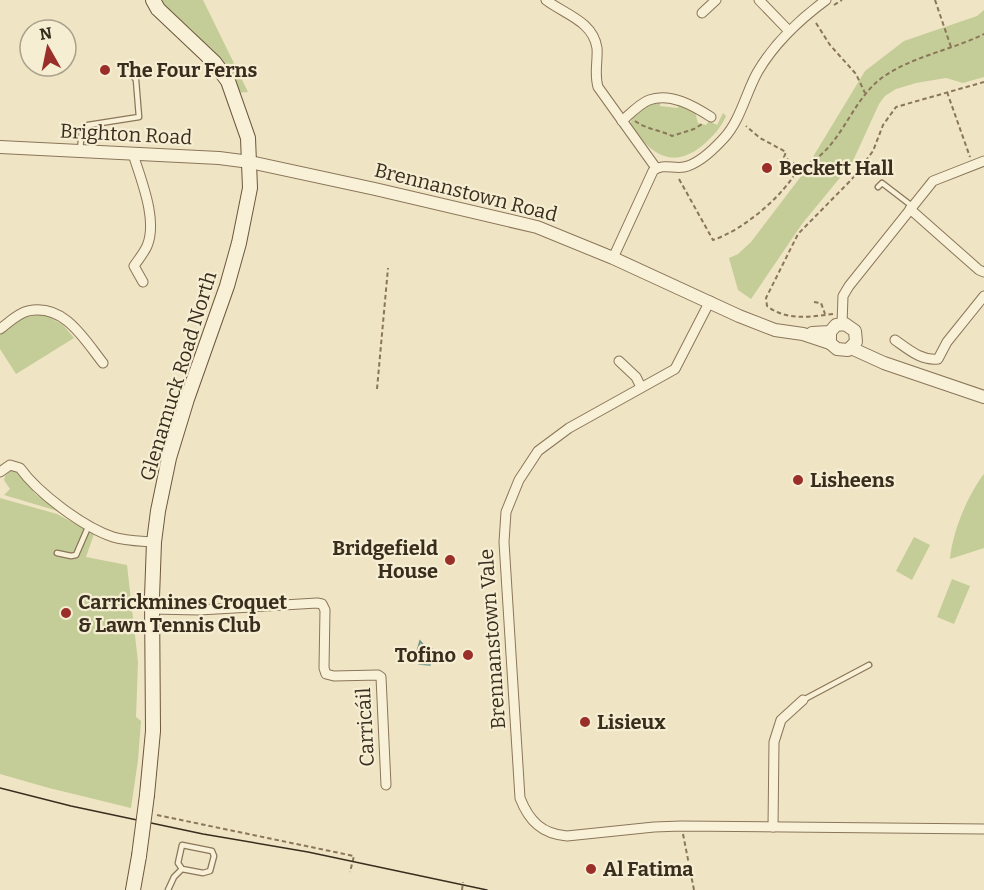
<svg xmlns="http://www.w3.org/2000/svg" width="984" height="890" viewBox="0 0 984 890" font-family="Bitter,serif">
<rect width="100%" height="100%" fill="#efe4c3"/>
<g fill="#c4cd97">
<polygon points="156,0 203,0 248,92 237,93 210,51 192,30"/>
<polygon points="984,10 984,77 963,83 946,78 916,83 896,89 885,96 879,104 852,163 802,224 751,299 738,290 729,258 738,254 751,242 802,175 865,71 904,41 977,16"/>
<path d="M 660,103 L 660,106 L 678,108 L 678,105 L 695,112 L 698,123 L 706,125 L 709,121 L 717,125 L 723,113 L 726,116 C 721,128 713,136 703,145 C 672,171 649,153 630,124 C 634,111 647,104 660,103 Z"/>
<polygon points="44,314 63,325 74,338 16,374 0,349 0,333 23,318"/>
<polygon points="12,469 17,470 35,494 61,512 4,495 10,489 4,480 5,476"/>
<path d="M 984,474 L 984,548 L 950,559 C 952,533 968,494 984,474 Z"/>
<polygon points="0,498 57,514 94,534 86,557 127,565 138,662 136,717 141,721 138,760 131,808 49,788 0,774"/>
<polygon points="914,537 930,545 912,580 896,571"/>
<polygon points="952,579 970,586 954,624 937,617"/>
</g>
<polygon fill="#a6c2bb" stroke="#6c9089" stroke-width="1.5" points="420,641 426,648 432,649 430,665 419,664 416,655"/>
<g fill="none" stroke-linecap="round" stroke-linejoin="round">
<defs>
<g id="service">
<polyline points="80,150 82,130 88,125 139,117 136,80 133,76 126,71"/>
<polyline points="878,187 882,183 912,206"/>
<polyline points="57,553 71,556 76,555 89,525"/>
<polyline points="803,700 869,665"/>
<polyline points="168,890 174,877 182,869 203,873 210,871 214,856 212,851 182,845 178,863 182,869"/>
</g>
<g id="minor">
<path d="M 546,0 C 564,14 593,21 597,48 C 598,62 594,73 598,87 L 656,168"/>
<polyline points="759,0 789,31"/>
<polyline points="702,13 716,0"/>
<path d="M 622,121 C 630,114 639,104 649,100 C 670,92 694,106 711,117"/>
<path d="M 133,154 C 141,180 158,220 147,246 C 144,253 138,260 134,266 L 143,282"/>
<polyline points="910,209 979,270 984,272"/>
<path d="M 613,258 L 653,171 C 662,163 673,169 684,167 C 699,164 714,149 724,138 C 740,121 746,93 757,73 C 774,43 799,20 826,0"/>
<path d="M 710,301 L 675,369 L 569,428 L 538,451 L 519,480 L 506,512 L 504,542 L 520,798 C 529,821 542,834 567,836 L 654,827 L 681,826 L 984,829"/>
<polyline points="842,324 843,296 849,286 933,181 984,161"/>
<path d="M 0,329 C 8,323 18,313 28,311 C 64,303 84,339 103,363"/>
<path d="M 895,340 C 908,349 921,361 938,359 L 947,342 L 984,296"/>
<polyline points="619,361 636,377 641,387"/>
<path d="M 0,472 L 10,465 L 20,468 C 38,493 83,527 113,537 C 125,541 141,541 154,542"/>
<polyline points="152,609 199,610 317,603 322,604 325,610 324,668 326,674 334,676 378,675 381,677 386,785"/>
<polyline points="773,827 774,742 781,720 803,700"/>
</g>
<g id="tertiary">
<polyline points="0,147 219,158 250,162 375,189 537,227 613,258 739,316 775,330 803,334 830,343"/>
<polyline points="812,333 830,332 836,325 845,324 855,331 856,342 848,350 837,349 830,343 830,332"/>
<polyline points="851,348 884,363 984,397"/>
</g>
<g id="secondary">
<polyline points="147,795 153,731 152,597 154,542 158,511 169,458 187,399 227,286 239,243 250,188 248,138 228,81 214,62 158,9 153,0"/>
<polyline points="133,890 139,856"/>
</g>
</defs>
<use href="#service" stroke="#8a765a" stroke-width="7"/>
<use href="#minor" stroke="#8a765a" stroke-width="11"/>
<use href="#tertiary" stroke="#8a765a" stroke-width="14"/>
<use href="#secondary" stroke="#6c573d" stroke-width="16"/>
<g stroke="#8a765a" stroke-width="2" stroke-dasharray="4.5 3" stroke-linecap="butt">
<polyline points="935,0 951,47"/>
<polyline points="834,5 842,0"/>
<polyline points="816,23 830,45 856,74 865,93"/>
<polyline points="947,92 970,157"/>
<path d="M 635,121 C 646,129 660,130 672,136 L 694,129 L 704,123"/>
<path d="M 800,167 C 841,153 849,101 883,77 C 913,56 952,50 984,34"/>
<path d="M 679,179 L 713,240 C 743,230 784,196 799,167 L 784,157 L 786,152 L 760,138 L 746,126"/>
<polyline points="814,302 821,303 825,314"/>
<path d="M 833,314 C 809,317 787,321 767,306 L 766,298 L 798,234 L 852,179 L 873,151 L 883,125 L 896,107 L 984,82"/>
<polyline points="377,389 388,268"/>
<polyline points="157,815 354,856 350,872"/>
<polyline points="683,834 694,890"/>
<polyline points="462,890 463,882"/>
</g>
<use href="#service" stroke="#f9f1d7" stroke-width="4.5"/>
<use href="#minor" stroke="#f9f1d7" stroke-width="9"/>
<use href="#tertiary" stroke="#f9f1d7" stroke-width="12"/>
<use href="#secondary" stroke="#f9f1d7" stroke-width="14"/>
<polyline stroke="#392d1e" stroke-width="1.5" points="0,788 71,806 203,834 308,852 487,890"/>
<defs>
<polyline id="secondary-bridge" points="139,856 147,795"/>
</defs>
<use href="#secondary-bridge" stroke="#6c573d" stroke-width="16" stroke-linecap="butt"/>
<use href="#secondary-bridge" stroke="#f9f1d7" stroke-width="14"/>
</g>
<g fill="#9a2e28" stroke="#f6eed3" stroke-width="2">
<circle cx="105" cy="70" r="6"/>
<circle cx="767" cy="168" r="6"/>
<circle cx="798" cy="480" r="6"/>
<circle cx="450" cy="560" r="6"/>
<circle cx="66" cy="613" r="6"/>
<circle cx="468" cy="655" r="6"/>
<circle cx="585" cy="722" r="6"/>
<circle cx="591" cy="869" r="6"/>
</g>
<g text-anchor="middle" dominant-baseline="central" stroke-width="4.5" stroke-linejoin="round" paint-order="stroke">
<g font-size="20" font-weight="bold" fill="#392d1e" stroke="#f6eed3" text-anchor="start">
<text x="117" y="70">The Four Ferns</text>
<text x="779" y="168">Beckett Hall</text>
<text x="810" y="480">Lisheens</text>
<text x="438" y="548" text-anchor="end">Bridgefield<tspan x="438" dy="23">House</tspan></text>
<text x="78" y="602">Carrickmines Croquet<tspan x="78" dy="23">&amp; Lawn Tennis Club</tspan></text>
<text x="456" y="655" text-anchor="end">Tofino</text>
<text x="597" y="722">Lisieux</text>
<text x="603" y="869">Al Fatima</text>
</g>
<g font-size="20" fill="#392d1e" stroke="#f6eed3">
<text transform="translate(126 134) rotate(3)">Brighton Road</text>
<text transform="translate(466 192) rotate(14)">Brennanstown Road</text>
<text transform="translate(178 376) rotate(-73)">Glenamuck Road North</text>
<text transform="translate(492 639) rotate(-94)">Brennanstown Vale</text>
<text transform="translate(365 727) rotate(-93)">Carricáil</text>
</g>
</g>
<g transform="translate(48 48) rotate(351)"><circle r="28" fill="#f6eed3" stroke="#aaa18b" stroke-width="1.5"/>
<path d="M0-4.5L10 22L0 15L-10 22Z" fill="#9a2e28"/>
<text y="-9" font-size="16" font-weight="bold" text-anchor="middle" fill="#392d1e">N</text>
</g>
</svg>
